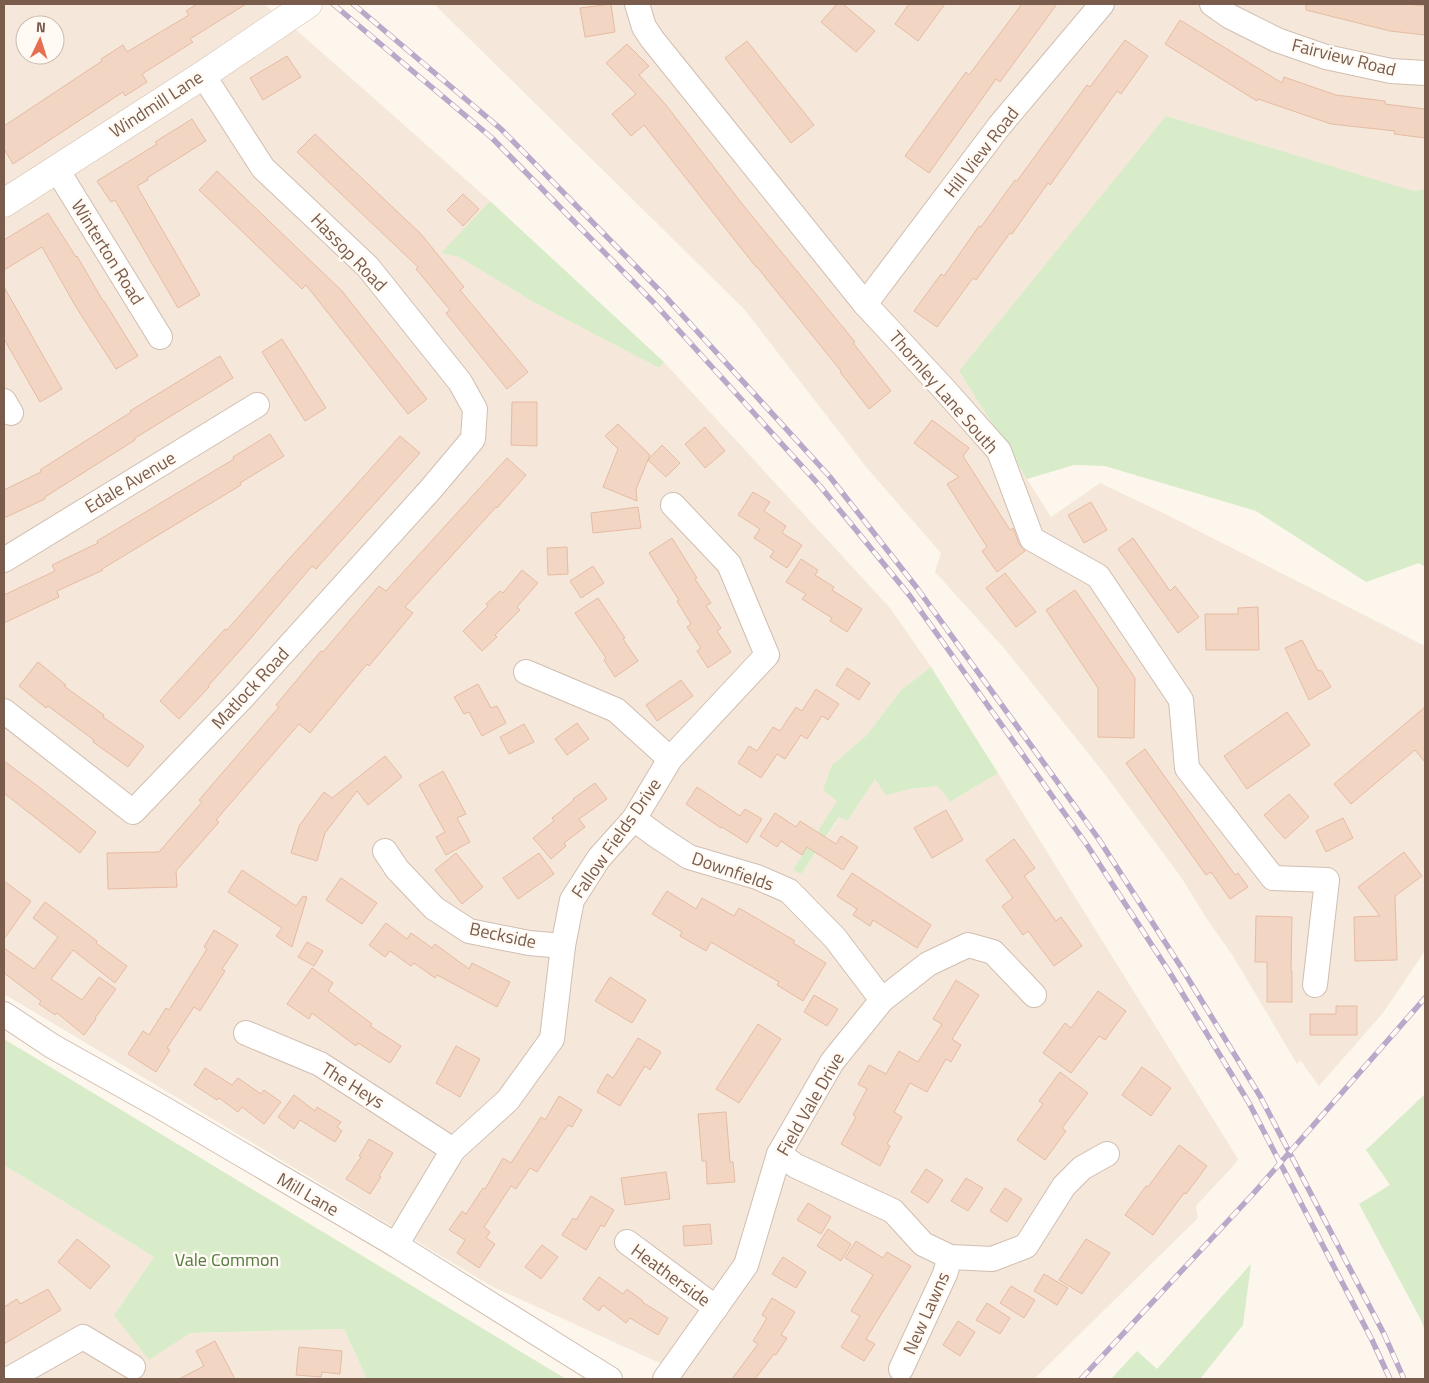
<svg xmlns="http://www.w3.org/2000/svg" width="1429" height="1383" viewBox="0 0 1429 1383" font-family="'Titillium Web',sans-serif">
<rect width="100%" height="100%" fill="#fdf6ec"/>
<g fill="#f5e8da" fill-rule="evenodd">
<path d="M 4,4 L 264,4 L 301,34 L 490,201 L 442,253 L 459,257 L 535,303 L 659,368 L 664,362 L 890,608 L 931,667 L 901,690 L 866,736 L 832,765 L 837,801 L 794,870 L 801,874 L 840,817 L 847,820 L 875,779 L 886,794 L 910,789 L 938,786 L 950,802 L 998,773 L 1238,1159 L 1235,1164 L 1196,1206 L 1198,1218 L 1034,1379 L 683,1379 L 662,1364 L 493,1287 L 4,994 ZM 25,25 L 55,25 L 55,55 L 25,55 Z"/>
<polygon points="434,4 1425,4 1425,189 1413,191 959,371 1051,517 1100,483 1161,512 1425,646 1425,951 1383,1013 1319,1086 1300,1060 1297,1064 1233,956 1205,916 1181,877 1100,768 1003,647 935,572 941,553 867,468 744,309"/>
<polygon points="4,1165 154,1257 114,1315 190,1333 344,1329 367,1379 4,1379"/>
</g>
<g fill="#d8ecc9">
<polygon points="1166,116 1413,191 1425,189 1425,567 1419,563 1366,582 1256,511 1105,466 1074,465 1027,479 959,371"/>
<polygon points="490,201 664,362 659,368 535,303 459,257 441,253"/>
<polygon points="931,667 998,773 950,802 938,786 910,789 886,795 875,779 847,821 839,817 801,874 793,870 837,801 823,790 832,765 866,736 901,690"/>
<polygon points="4,1039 566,1379 367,1379 344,1329 190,1333 149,1360 114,1315 154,1257 4,1165"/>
<polygon points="1425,1094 1425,1331 1421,1320 1359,1204 1390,1185 1366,1150"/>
<polygon points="1251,1264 1243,1325 1200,1379 1111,1379 1137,1351 1157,1369"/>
</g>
<g fill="#f3d5c3" stroke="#e6bba3">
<polygon points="197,4 246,4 190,39 193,42 142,74 147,82 125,96 123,92 13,164 4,149 4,126 102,61 101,59 123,45 127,52 189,15 186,11"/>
<polygon points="611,4 615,32 585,37 580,8"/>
<polygon points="837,4 843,4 875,31 856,52 821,22"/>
<polygon points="909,4 945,4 918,41 895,24"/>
<polygon points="1022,4 1057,4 1000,82 996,79 929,173 905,156 966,72 969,75"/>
<polygon points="1306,4 1407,4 1425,6 1425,35 1390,31 1306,10"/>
<polygon points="1180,20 1282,83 1284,77 1336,95 1385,101 1385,104 1425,109 1425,138 1394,134 1395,131 1331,124 1258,99 1257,101 1165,44"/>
<polygon points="1125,40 1148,56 1121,94 1117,91 1050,185 1048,183 1012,234 1010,233 976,280 973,278 937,327 914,311 941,274 944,276 979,226 981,227 1015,180 1017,181 1087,85 1090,87"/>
<polygon points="747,41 814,125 791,143 725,58"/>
<polygon points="627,44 649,66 639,75 666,105 743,205 855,342 853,343 891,391 869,409 840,372 841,371 757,267 756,267 644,125 631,136 612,114 636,94 606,63"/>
<polygon points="287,56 301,77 263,100 250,78"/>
<polygon points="192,119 206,141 147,178 148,180 137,186 200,295 178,308 115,200 111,202 97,181 157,144 155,142"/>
<polygon points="315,134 421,234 464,287 460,290 528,372 507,389 446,313 450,310 416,269 418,267 297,152"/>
<polygon points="217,171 342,291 427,399 408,414 306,285 302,289 199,190"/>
<polygon points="463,194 479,209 463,226 447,210"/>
<polygon points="48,213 76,257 77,256 103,301 104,301 138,356 116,369 76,307 42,247 4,270 4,240"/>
<polygon points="4,287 62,389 40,402 4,339"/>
<polygon points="282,339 326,408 305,421 262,352"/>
<polygon points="220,356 233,378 135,438 135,440 45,497 45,499 4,518 4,490 41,472 40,470 131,412 130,411"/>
<polygon points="512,402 537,402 537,446 511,445"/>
<polygon points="932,420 969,448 963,456 1010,530 1013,528 1019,544 1025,551 997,572 982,551 987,547 947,484 959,477 914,443"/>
<polygon points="618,424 650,455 636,489 637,501 603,487 618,449 605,436"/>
<polygon points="705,427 725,451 705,468 685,444"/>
<polygon points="270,434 284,456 240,483 241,485 102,569 103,570 57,591 59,597 4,623 4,595 55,571 52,565 98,543 97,541 234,459 233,457"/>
<polygon points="400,436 420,453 316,569 312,566 244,646 208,686 209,687 179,719 160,701 225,629 227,630 288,560 332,512"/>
<polygon points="662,445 680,463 666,477 648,460"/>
<polygon points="507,458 526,475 497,508 496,507 405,607 413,613 369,666 367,664 310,733 299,724 216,820 219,822 176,871 177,887 108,889 107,853 159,852 202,802 199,800 279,707 276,705 321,651 323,652 379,586 386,591"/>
<polygon points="753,492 770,502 764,511 786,526 782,533 802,545 787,568 770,557 774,551 754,538 760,529 738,515"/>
<polygon points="1091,502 1107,530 1084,543 1068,515"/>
<polygon points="638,507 641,528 593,533 591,513"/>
<polygon points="672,538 697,578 695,579 711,603 706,606 721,628 717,631 731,652 708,668 697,651 701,648 687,627 691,624 677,601 679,600 649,553"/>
<polygon points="1133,538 1170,591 1175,586 1199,617 1178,633 1118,549"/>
<polygon points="567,547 568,574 548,575 547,548"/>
<polygon points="801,559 818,570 815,575 834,587 832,590 862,609 847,632 830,621 832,618 802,599 806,594 786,582"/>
<polygon points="593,566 604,583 581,598 570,581"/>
<polygon points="522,570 538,583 517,607 520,610 495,635 497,637 482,651 463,631 488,606 486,604 500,591 503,593"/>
<polygon points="1005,573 1036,612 1016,627 986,588"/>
<polygon points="1075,590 1135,678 1134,738 1098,737 1098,688 1046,610"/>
<polygon points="598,598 625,638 623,639 638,661 615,677 604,660 606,658 575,613"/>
<polygon points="1258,607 1259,650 1206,650 1205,614 1238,614 1238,608"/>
<polygon points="1302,640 1318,671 1321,670 1331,687 1309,700 1285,648"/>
<polygon points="38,662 66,685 64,686 104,715 103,717 144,746 128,767 93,742 94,740 48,706 46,708 19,686"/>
<polygon points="847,668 870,683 859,700 836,685"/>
<polygon points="681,680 693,696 657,721 646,705"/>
<polygon points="478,684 491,708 497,706 506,723 482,736 469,712 464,714 454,697"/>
<polygon points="816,689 839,704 828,720 822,716 807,739 801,735 785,759 777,754 761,778 738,763 749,746 757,751 773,727 780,731 796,707 802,711"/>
<polygon points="1425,707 1425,762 1415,750 1351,804 1334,784"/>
<polygon points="1287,712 1310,745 1247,789 1224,756"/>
<polygon points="577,723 589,739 567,755 555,739"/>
<polygon points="524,724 534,742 509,754 500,737"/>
<polygon points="1145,749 1235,875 1238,873 1248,887 1230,899 1211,872 1206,875 1126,763"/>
<polygon points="385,756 402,777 368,805 357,791 325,833 317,861 291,853 299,826 324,792 332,798"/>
<polygon points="4,761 39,787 96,832 80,853 4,793"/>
<polygon points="443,771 466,814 457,818 470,842 446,855 436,837 445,832 419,785"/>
<polygon points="595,783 607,799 579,819 585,827 564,843 566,846 551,859 533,838 554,821 552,818 574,800 573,799"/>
<polygon points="697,787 740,816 745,809 762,819 747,843 722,827 721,828 686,804"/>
<polygon points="1289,794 1309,817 1285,839 1264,815"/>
<polygon points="946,810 963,840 932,858 914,828"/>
<polygon points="775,813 796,827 800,821 836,844 841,836 858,847 843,870 807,847 802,855 781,841 777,847 760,836"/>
<polygon points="1343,818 1353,838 1326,852 1316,831"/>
<polygon points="1014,839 1035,868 1024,876 1056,921 1061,917 1082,946 1054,966 1028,931 1023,935 1002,906 1013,898 986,860"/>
<polygon points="1404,852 1422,876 1395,896 1397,960 1355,961 1354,917 1380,916 1358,887"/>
<polygon points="456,853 483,887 462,904 435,870"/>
<polygon points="539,853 554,874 518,899 503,878"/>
<polygon points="242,870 296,906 303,896 307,897 292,947 276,936 282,928 228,892"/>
<polygon points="852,873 931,925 917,948 873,920 870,926 853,915 857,909 837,896"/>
<polygon points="341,878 377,903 362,924 326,900"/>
<polygon points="4,881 31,901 4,939"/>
<polygon points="667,891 696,909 702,898 734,916 739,908 795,941 793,943 826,963 803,1001 777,985 779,982 711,942 706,951 680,936 682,932 652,914"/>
<polygon points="45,902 97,941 96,943 127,966 115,983 73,950 51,979 82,1000 99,977 116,989 95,1018 96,1019 84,1035 57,1013 55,1015 39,1004 41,1001 4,973 4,948 34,969 58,937 33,918"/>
<polygon points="1256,916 1292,917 1291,971 1292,971 1292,1002 1267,1002 1267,962 1255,962"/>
<polygon points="386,923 407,939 411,933 432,948 435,944 469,969 472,963 510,982 497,1007 437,975 435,978 414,963 411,966 390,951 385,957 369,945"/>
<polygon points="214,930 238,945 222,969 225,971 200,1011 194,1007 167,1048 170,1050 156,1072 128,1054 143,1031 149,1035 166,1008 169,1010 207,949 204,947"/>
<polygon points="307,942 323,951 314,966 298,957"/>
<polygon points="312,968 333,983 328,991 372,1024 370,1026 401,1046 390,1063 358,1043 356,1046 312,1013 309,1019 287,1004"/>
<polygon points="610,977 646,1000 632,1023 595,1001"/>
<polygon points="956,980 979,995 952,1039 961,1045 951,1062 946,1059 927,1092 910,1083 894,1112 902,1117 887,1144 890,1146 880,1166 841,1144 856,1117 853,1115 867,1089 858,1084 869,1065 886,1074 899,1051 918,1062 942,1024 933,1019"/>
<polygon points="1098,991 1126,1011 1105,1040 1099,1036 1071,1073 1043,1053 1065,1023 1071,1028"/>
<polygon points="814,995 838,1009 827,1026 804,1012"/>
<polygon points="1336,1006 1357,1006 1357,1035 1310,1035 1310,1014 1336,1014"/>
<polygon points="758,1024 781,1039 739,1103 716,1089"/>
<polygon points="638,1038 661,1052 650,1070 645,1066 620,1106 597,1092 607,1074 613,1078"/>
<polygon points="456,1046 480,1059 460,1097 436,1083"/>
<polygon points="1142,1067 1171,1088 1151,1116 1122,1095"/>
<polygon points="205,1068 232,1085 238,1078 261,1094 264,1090 281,1102 264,1124 242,1107 238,1112 219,1098 217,1100 194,1085"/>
<polygon points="1060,1072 1088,1093 1062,1128 1066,1131 1045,1160 1017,1140 1043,1104 1039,1101"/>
<polygon points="294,1095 315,1111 317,1107 341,1122 337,1127 342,1131 335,1142 300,1120 294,1129 278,1117"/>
<polygon points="559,1096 582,1110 572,1127 568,1125 537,1172 530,1168 516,1189 511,1186 484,1227 490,1232 486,1238 495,1244 479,1268 457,1253 465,1240 449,1230 462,1211 466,1214 483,1188 485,1189 503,1158 511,1163 541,1117 545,1120"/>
<polygon points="726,1112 730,1162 733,1162 735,1182 707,1184 706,1161 702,1161 698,1114"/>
<polygon points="369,1139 393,1153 379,1176 381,1177 370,1194 346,1179 361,1157 359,1156"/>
<polygon points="1179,1145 1207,1166 1186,1194 1184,1193 1153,1235 1125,1215 1146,1186 1148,1187"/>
<polygon points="926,1169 943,1180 928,1203 911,1192"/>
<polygon points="666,1172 670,1199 625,1205 621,1178"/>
<polygon points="966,1178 983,1188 968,1211 951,1201"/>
<polygon points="1005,1188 1022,1199 1007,1222 990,1211"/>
<polygon points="591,1196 614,1210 604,1227 601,1225 586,1250 562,1235 573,1218 576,1220"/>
<polygon points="808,1203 831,1217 821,1234 797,1220"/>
<polygon points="710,1224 712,1244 684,1246 683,1226"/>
<polygon points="828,1229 851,1244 841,1261 817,1246"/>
<polygon points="77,1239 110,1266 90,1289 58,1262"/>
<polygon points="1086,1239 1110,1253 1082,1294 1059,1280"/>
<polygon points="856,1241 883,1258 887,1252 911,1266 866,1339 875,1344 864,1361 841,1347 860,1316 851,1311 873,1275 845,1258"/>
<polygon points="542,1245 558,1257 541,1279 525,1267"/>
<polygon points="783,1257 806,1272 796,1288 772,1274"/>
<polygon points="1044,1274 1068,1288 1057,1305 1034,1291"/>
<polygon points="599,1277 623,1294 627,1289 643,1301 642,1302 668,1318 658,1335 630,1318 626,1323 603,1305 599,1311 583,1299"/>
<polygon points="1011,1286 1035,1300 1024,1318 1000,1303"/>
<polygon points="48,1289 61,1310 4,1344 4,1307 17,1299 20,1304"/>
<polygon points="772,1298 795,1312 781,1335 787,1338 776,1355 774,1354 755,1379 732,1379 758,1344 753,1341 767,1318 762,1315"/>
<polygon points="987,1303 1010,1318 1000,1334 976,1320"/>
<polygon points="958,1321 975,1332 960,1356 943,1345"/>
<polygon points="215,1341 235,1379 179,1379 204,1366 196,1351"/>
<polygon points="299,1347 342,1351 340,1374 322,1372 321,1377 296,1375"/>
</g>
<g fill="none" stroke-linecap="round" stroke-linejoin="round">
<defs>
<g id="street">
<polyline points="637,4 644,27 652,39 865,304 943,388 999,451 1032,539 1098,576 1181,700 1187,768 1273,878 1327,880 1315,985"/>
<polyline points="1212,4 1229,16 1277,40 1326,57 1391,71 1425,73"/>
<polyline points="56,168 160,337"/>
<polyline points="865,304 1000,125 1102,4"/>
<polyline points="4,401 11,413"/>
<polyline points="4,560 257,405"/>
<polyline points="526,672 616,710 670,759"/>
<polyline points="4,711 133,812 244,696 430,490 473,439 475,409 460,382 368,267 263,168 203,75"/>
<polyline points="634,819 657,836 689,857 757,877 789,891 835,938 882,1000"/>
<polyline points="385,851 397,869 434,908 469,931 529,943 563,946"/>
<polyline points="4,1014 52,1046 161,1107 396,1245 610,1379"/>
<polyline points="246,1033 320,1064 453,1150"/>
<polyline points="779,1154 796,1166 893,1211 923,1244 950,1257 992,1259 1026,1246 1064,1186 1082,1168 1107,1154"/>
<polyline points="627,1242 716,1308"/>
<polyline points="396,1245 453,1150 508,1100 552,1039 563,946 572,900 599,858 634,819 670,759 767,655 729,564 673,505"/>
<polyline points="901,1369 945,1274 950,1257"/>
<polyline points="9,1379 83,1337 133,1367"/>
<polyline points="665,1379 746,1265 779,1154 832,1062 882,1000 928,964 968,945 993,952 1034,995"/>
</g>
<polyline id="secondary" points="4,203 203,75 308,4"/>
</defs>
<use href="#street" stroke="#d1beb0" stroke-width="26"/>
<use href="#secondary" stroke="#d6c0b0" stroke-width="29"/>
<use href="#street" stroke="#fff" stroke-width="24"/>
<use href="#secondary" stroke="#fff" stroke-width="28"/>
<defs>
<g id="rail">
<polyline points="333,4 492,138 654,303 820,486 910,596 1087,845 1170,973 1249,1103 1372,1340 1390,1379"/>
<polyline points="353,4 501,129 664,295 830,477 917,588 1098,838 1181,967 1260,1096 1384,1334 1404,1379"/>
<polyline points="1081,1379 1253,1194 1425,998"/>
</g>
</defs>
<use href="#rail" stroke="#b9a8c9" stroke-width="5.5"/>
<use href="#rail" stroke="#fffaf3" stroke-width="4" stroke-dasharray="11" stroke-linecap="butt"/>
</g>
<g text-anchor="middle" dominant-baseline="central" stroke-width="5" stroke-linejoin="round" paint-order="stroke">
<g font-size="18" fill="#7a5c4d" stroke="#fffaf3">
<text transform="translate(1344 57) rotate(14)">Fairview Road</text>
<text transform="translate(156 104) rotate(-33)">Windmill Lane</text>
<text transform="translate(981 152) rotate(-52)">Hill View Road</text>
<text transform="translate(108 252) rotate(58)">Winterton Road</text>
<text transform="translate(349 252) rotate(46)">Hassop Road</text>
<text transform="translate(944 392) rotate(49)">Thornley Lane South</text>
<text transform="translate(130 482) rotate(-31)">Edale Avenue</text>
<text transform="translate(250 688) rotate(-47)">Matlock Road</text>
<text transform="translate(616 838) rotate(-55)">Fallow Fields Drive</text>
<text transform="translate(733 871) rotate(19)">Downfields</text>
<text transform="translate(503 935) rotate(12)">Beckside</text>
<text transform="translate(353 1085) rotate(32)">The Heys</text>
<text transform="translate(810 1104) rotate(-60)">Field Vale Drive</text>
<text transform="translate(308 1194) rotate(30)">Mill Lane</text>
<text transform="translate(671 1275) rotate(36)">Heatherside</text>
<text transform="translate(926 1313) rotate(-66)">New Lawns</text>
</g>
<g font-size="18" fill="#537a41" stroke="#fffaf3">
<text x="227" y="1259">Vale Common</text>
</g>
</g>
<rect width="1429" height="1383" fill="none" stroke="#7a5c4d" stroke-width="10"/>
<g transform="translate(40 40) rotate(4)"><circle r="24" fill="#fffaf3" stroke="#cabbb1"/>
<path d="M0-4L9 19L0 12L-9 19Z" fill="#e76f51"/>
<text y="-8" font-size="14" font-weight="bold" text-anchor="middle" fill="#7a5c4d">N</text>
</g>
</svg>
